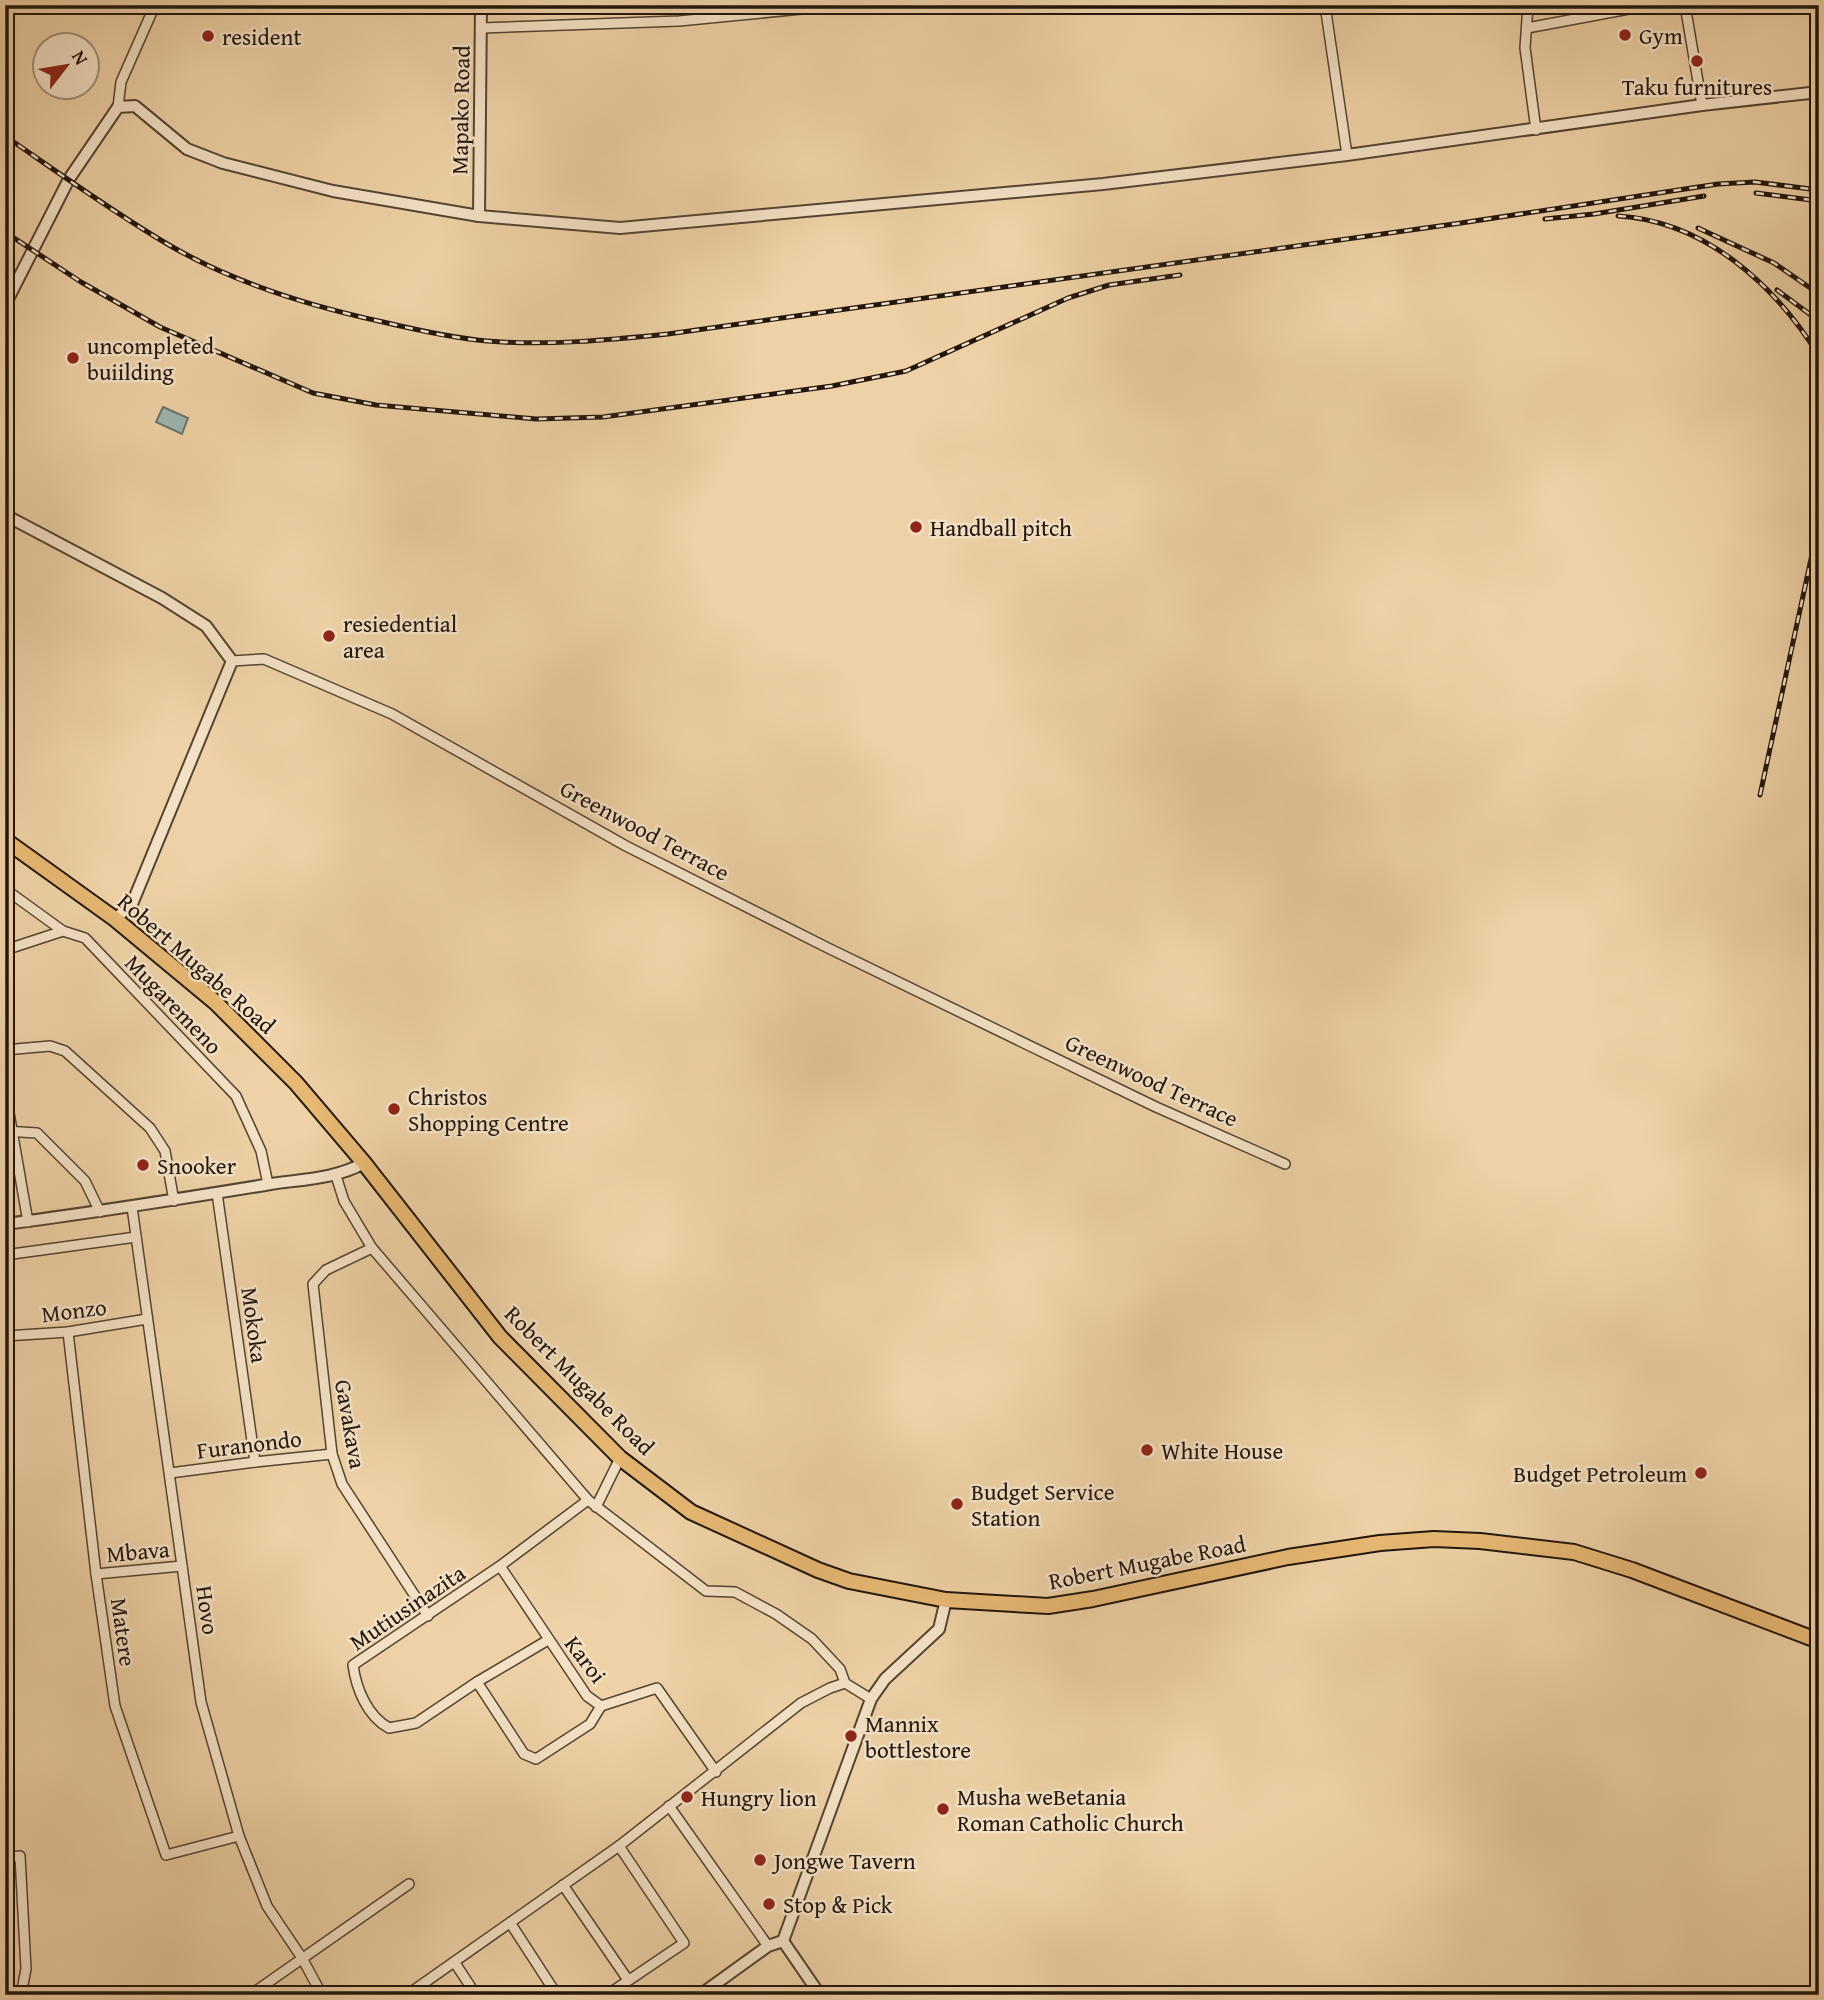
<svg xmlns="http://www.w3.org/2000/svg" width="1824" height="2000" viewBox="0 0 1824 2000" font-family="'Gentium Book Plus',serif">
<rect width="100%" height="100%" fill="#eed1a6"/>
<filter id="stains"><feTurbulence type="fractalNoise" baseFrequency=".00286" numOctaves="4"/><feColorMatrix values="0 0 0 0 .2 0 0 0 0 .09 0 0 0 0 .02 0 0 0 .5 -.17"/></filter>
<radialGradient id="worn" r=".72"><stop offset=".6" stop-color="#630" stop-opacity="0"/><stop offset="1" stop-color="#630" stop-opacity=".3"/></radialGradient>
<polygon fill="#9cb5b0" stroke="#6b756e" stroke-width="2" points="163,407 188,418 182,434 156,422"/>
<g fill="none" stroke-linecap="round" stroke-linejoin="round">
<defs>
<g id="minor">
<polyline points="1325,5 1347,155"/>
<polyline points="1528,5 1525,48 1536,130"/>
<polyline points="1685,5 1702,105"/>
<polyline points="482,28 679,21 842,5"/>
<polyline points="1527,28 1650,5"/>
<polyline points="118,107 121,82 155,5"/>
<polyline points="232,661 264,659 392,714 626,846 828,948 1156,1107 1285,1164"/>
<polyline points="5,889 63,931 85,938 236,1096 261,1151 268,1184"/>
<polyline points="5,950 63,931"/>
<polyline points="5,1050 50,1046 65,1051 150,1128 165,1151 174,1201"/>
<polyline points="5,1090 28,1222"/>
<polyline points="5,1131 37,1133 85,1181 100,1212"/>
<polyline points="336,1176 344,1201 372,1248 588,1500 706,1591 735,1592 776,1614 812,1639 840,1669 845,1683"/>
<polyline points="217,1193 255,1462"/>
<polyline points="132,1207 201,1702 239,1836 267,1906 302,1958 322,1995"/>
<polyline points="372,1248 326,1270 313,1284 332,1454 342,1484 428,1616"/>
<polyline points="5,1255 136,1237"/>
<polyline points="68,1332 96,1574 115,1706 166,1855 239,1836"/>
<polyline points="5,1336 68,1332 147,1319"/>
<polyline points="170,1473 255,1462 332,1454"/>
<polyline points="596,1507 620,1458"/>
<polyline points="500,1566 587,1696 601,1706 657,1688 716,1772"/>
<polyline points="96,1574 182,1566"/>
<path d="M 548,1640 L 477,1682 L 416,1723 L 389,1728 C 367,1716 356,1688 353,1665 L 500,1566 L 588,1500"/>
<polyline points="477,1682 524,1754 536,1759 590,1724 601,1706"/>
<polyline points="5,1773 9,1773"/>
<polyline points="669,1806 768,1946"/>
<polyline points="5,1858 20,1856 26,1969 21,1995"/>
<polyline points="563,1885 628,1980"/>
<polyline points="511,1924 557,1995"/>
<polyline points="455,1963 476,1995"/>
<polyline points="715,1984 722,1995"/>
<polyline points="250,1995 409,1884"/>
<polyline points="407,1995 619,1846 801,1703 830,1688 845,1683 871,1699"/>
<polyline points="607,1995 684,1943 619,1846"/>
</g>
<g id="tertiary">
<polyline points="479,216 481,5"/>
<polyline points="5,305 69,179 118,107 135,106 187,149 223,163 333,191 479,216 620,228 1103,184 1347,155 1702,105 1819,92"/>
<polyline points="5,515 162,598 206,626 232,661 132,904 115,919"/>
<path d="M 5,1224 C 92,1213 179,1199 265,1185 C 299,1179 333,1180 364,1163"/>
<polyline points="700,1995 768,1946 783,1941"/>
<polyline points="820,1995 783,1941 871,1699 885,1679 939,1629 946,1600"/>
</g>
<polyline id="primary" points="5,840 115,919 215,1002 296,1083 364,1163 500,1337 620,1458 691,1512 818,1570 849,1581 946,1600 1048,1606 1093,1599 1288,1557 1380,1543 1434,1539 1480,1541 1574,1552 1632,1570 1819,1641"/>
</defs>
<use href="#minor" stroke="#554432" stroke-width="12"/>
<use href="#tertiary" stroke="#554432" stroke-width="14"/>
<use href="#primary" stroke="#22150c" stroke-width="18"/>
<use href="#minor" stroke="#f4e1c5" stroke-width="9"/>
<use href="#tertiary" stroke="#f4e1c5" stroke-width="10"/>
<use href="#primary" stroke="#e7b873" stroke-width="14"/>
<defs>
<g id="rail">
<path d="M 5,136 C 59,173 113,212 169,245 C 234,283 309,306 383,322 C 417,330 452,338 487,341 C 547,346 608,340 668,334 L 1461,223 L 1718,184 L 1755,182 L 1819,190"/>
<polyline points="1756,193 1819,201"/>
<path d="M 1618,216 C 1705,221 1775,285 1819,356"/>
<polyline points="1545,219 1594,214 1704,196"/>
<polyline points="5,221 6,221"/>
<polyline points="1698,228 1774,263 1819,294"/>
<polyline points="5,232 81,282 160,327 313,393 376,405 536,419 603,417 832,386 906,371 1068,298 1109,285 1180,275"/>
<polyline points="1777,290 1819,321"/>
<polyline points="1760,795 1819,522"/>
</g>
</defs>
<use href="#rail" stroke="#22150c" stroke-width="5"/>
<use href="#rail" stroke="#f4e1c5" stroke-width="2.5" stroke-dasharray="8" stroke-linecap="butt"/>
</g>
<g fill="#8f2418" stroke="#f4e1c5" stroke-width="2.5">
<circle cx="1625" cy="35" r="7"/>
<circle cx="208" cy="36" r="7"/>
<circle cx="1697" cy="61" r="7"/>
<circle cx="73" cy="358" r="7"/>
<circle cx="916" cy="527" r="7"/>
<circle cx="329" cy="636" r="7"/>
<circle cx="394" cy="1109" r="7"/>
<circle cx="143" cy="1165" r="7"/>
<circle cx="1147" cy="1450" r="7"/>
<circle cx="1701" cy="1473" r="7"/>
<circle cx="957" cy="1504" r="7"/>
<circle cx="851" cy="1736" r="7"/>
<circle cx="687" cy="1797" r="7"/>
<circle cx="943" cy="1809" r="7"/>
<circle cx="760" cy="1860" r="7"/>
<circle cx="769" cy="1904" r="7"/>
</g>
<g text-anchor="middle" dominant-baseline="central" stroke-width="5" stroke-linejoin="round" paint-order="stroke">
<g font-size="23" fill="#22150c" stroke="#f4e1c5" text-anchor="start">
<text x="1639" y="35">Gym</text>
<text x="222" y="36">resident</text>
<text x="1697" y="86" text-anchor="middle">Taku furnitures</text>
<text x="87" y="345">uncompleted<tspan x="87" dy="26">buiilding</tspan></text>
<text x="930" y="527">Handball pitch</text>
<text x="343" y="623">resiedential<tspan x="343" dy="26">area</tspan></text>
<text x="408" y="1096">Christos<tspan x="408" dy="26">Shopping Centre</tspan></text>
<text x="157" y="1165">Snooker</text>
<text x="1161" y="1450">White House</text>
<text x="1687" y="1473" text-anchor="end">Budget Petroleum</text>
<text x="971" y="1491">Budget Service<tspan x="971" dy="26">Station</tspan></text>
<text x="865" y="1723">Mannix<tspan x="865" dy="26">bottlestore</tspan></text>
<text x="957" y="1796">Musha weBetania<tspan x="957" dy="26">Roman Catholic Church</tspan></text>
<text x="701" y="1797">Hungry lion</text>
<text x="774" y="1860">Jongwe Tavern</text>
<text x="783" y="1904">Stop &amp; Pick</text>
</g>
<g font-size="23" fill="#22150c" stroke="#f4e1c5">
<text transform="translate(460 110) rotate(-89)">Mapako Road</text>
<text transform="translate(645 830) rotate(28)">Greenwood Terrace</text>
<text transform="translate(197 963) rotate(41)">Robert Mugabe Road</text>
<text transform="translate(174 1004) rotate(46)">Mugaremeno</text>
<text transform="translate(1152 1080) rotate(25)">Greenwood Terrace</text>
<text transform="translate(74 1310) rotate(-7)">Monzo</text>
<text transform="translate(255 1325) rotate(82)">Mokoka</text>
<text transform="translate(580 1380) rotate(45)">Robert Mugabe Road</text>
<text transform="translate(351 1424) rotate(80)">Gavakava</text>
<text transform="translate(249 1444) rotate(-7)">Furanondo</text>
<text transform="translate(138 1551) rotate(-5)">Mbava</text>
<text transform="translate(1147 1562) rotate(-11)">Robert Mugabe Road</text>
<text transform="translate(407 1607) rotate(-34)">Mutiusinazita</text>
<text transform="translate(208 1610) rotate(82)">Hovo</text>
<text transform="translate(124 1632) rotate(82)">Matere</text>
<text transform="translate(586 1659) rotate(53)">Karoi</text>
</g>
</g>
<rect width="1824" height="2000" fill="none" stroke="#eed1a6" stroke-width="28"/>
<rect x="7" y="7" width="1810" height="1986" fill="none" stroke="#22150c" stroke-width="3.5"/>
<rect x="14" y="14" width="1796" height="1972" fill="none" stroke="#22150c" stroke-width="2"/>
<g transform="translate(66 66) rotate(59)"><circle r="33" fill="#f4e1c5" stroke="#a08f7b" stroke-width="2"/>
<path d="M0-5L12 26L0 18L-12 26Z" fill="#8f2418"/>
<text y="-10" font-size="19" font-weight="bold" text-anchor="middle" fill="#22150c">N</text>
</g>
<rect width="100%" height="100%" filter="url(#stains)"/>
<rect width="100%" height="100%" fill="url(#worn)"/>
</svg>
